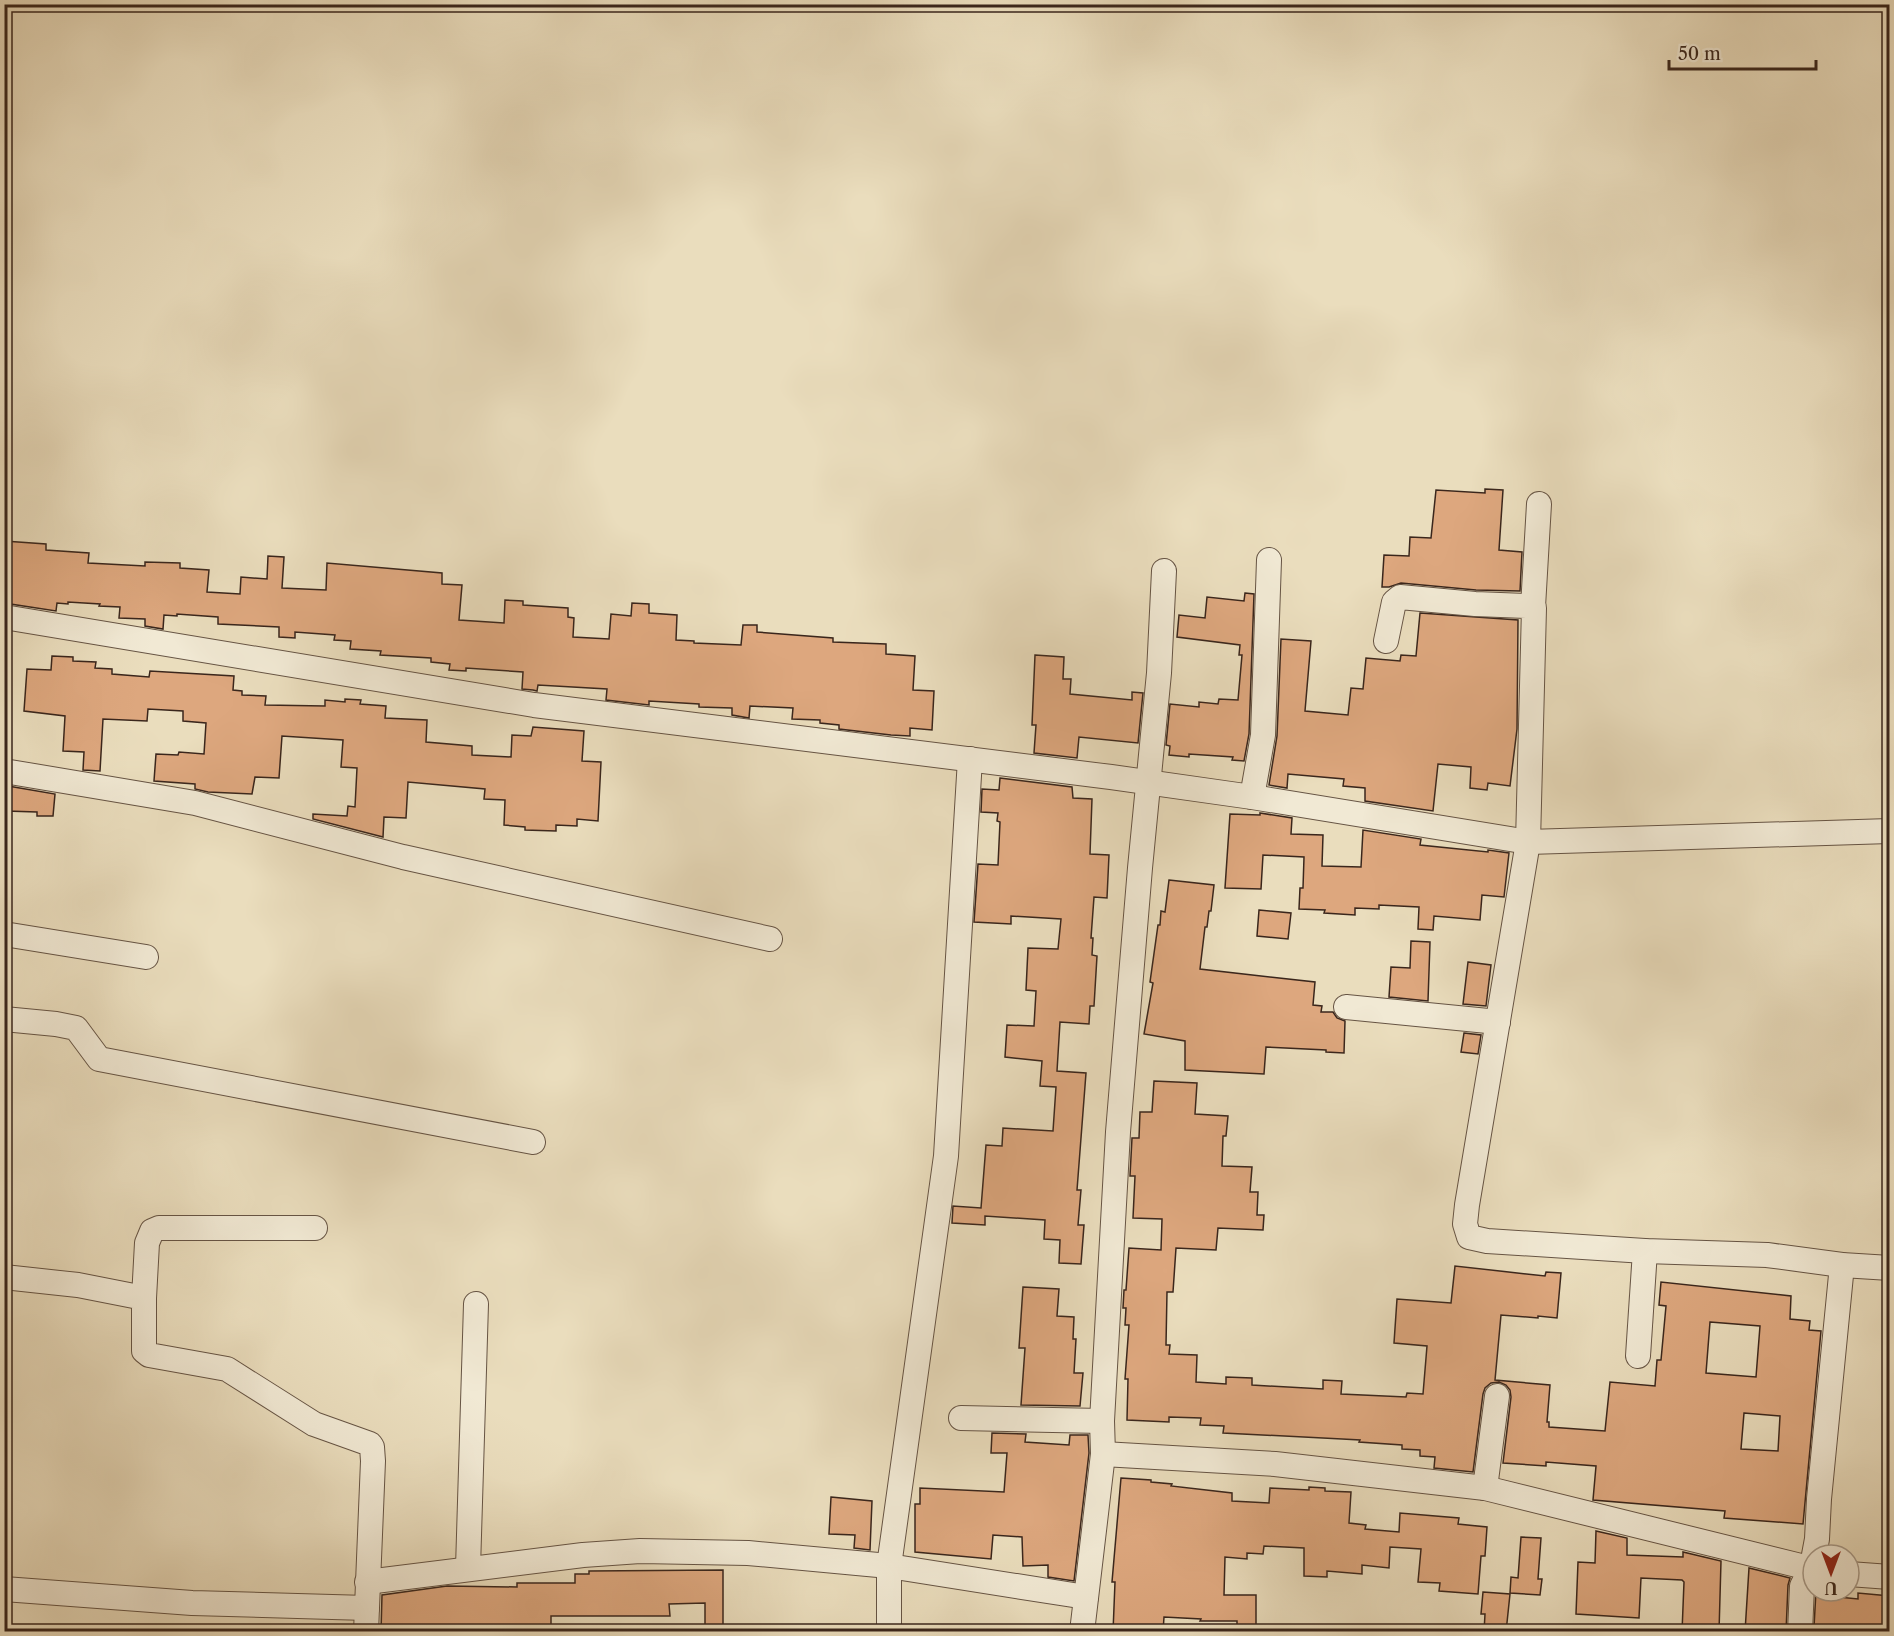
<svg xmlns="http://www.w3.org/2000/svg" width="1894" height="1636" viewBox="0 0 1894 1636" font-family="'Libre Caslon Text',serif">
<rect width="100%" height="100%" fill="#eaddbd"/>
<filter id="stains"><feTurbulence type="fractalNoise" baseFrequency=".00333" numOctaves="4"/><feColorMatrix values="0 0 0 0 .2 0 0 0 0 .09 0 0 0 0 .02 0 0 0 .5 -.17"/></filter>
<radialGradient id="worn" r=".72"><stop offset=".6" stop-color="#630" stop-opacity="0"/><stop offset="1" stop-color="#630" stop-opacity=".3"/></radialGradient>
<g fill="#dda77e" stroke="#3a261c" stroke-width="1.5" fill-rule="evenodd">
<polygon points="1485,489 1503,490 1499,550 1522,552 1520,591 1476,590 1401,583 1389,587 1382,587 1384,555 1409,556 1410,537 1431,538 1436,490 1485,493"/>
<polygon points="4,541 46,544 46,550 89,553 88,563 145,566 145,562 180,563 180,568 209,570 207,592 240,594 241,577 267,579 268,556 284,557 282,588 326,590 327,563 442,573 442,584 462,585 459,620 504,623 505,600 523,601 523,605 568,608 568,617 574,618 573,637 609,639 611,614 631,616 632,603 649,604 649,613 677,615 676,640 694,641 694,643 741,645 743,625 757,625 757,632 833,638 833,642 886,644 886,654 915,656 913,690 934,691 932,730 910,728 910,736 891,735 839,729 839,725 820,723 820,720 792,719 793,708 750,706 749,718 732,715 732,708 699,707 699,704 649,701 649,705 606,700 607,689 538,685 537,691 533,690 522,689 523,672 466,668 466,671 449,670 450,664 431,662 431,658 380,655 381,651 350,649 351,641 334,640 335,635 295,632 295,638 279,637 279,627 218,624 218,617 177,614 177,616 164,615 163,629 145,626 145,619 119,618 120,607 99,606 100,604 68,602 68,604 57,603 56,611 4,603"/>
<polygon points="1245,593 1254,594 1249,734 1244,761 1232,760 1233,757 1189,754 1189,757 1169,755 1170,746 1166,745 1170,704 1199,707 1199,702 1218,704 1219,699 1238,700 1242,655 1239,655 1240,645 1177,637 1179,615 1205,618 1207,597 1244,601"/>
<polygon points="1420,613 1518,620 1517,729 1510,786 1488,783 1487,790 1470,788 1471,767 1438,764 1433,811 1365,801 1365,788 1343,786 1344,779 1288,774 1287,788 1269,785 1277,736 1281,639 1311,641 1305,711 1348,715 1351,688 1363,689 1366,658 1400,661 1401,655 1416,656"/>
<polygon points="1035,655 1064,657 1063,679 1071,679 1070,694 1132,700 1132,692 1143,693 1138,743 1079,737 1077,758 1034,753 1036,725 1032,725"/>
<polygon points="52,656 73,657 73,661 96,662 95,668 112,669 112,674 149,677 150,671 234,676 233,690 242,691 242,695 266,696 265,705 325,706 325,700 345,702 345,699 361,700 360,704 386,706 385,718 427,720 426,742 472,746 472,755 511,757 512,735 531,736 533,727 584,731 582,761 601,762 598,821 577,819 577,826 556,825 556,831 525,830 525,827 504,825 505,800 484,799 485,789 408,782 406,818 384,817 383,837 313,819 313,814 347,816 348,806 355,807 357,768 341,767 343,740 282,736 279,778 255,777 252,794 208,792 195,789 195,784 154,781 156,754 178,755 179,752 204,754 206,723 183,721 183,711 148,709 147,721 103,719 100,771 83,770 84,752 63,751 65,716 24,711 27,669 51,670"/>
<polygon points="1000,778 1072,787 1073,798 1092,799 1090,854 1109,855 1107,898 1094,897 1091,938 1093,938 1092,955 1097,956 1094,1006 1090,1006 1089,1024 1060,1022 1057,1071 1086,1073 1077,1190 1081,1190 1078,1225 1084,1225 1081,1264 1059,1263 1060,1240 1044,1239 1045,1220 985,1216 985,1225 952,1223 953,1206 981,1208 986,1145 1002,1146 1003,1128 1053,1131 1056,1087 1040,1086 1042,1061 1005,1057 1007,1025 1034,1026 1036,991 1026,990 1028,948 1058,949 1061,919 1011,916 1011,924 974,922 978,864 998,865 1000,822 997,821 998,813 981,812 982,789 999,790"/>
<polygon points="8,786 55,794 53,816 37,816 37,812 6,811"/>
<polygon points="1260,813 1292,818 1291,834 1323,835 1322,866 1361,867 1363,830 1421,839 1420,845 1488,852 1488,850 1509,853 1504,897 1482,895 1480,920 1434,916 1433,930 1418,929 1419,907 1379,905 1379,909 1355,908 1355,915 1324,913 1325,910 1299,909 1300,888 1303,888 1304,857 1263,855 1261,889 1225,888 1230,814 1260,815"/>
<polygon points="1169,880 1214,885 1211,911 1209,911 1207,927 1205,927 1200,969 1315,982 1313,1005 1322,1006 1321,1012 1333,1012 1337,1018 1345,1021 1344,1053 1326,1052 1326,1050 1266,1047 1264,1074 1185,1070 1185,1041 1144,1034 1153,983 1150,982 1158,925 1160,925 1161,911 1165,912"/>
<polygon points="1259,910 1291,913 1288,939 1257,936"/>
<polygon points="1411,941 1430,942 1428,1001 1389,997 1391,967 1410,968"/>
<polygon points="1468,962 1491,965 1486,1006 1463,1004"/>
<polygon points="1464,1033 1481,1035 1478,1054 1461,1052"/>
<path d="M 1154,1081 L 1197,1083 L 1195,1114 L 1228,1116 L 1226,1136 L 1223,1136 L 1222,1166 L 1252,1167 L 1250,1192 L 1258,1192 L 1257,1215 L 1264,1215 L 1263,1230 L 1218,1228 L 1216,1250 L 1176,1248 L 1173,1292 L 1167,1292 L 1166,1345 L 1170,1345 L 1169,1354 L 1197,1355 L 1196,1382 L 1226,1384 L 1226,1377 L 1252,1378 L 1252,1385 L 1323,1389 L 1323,1380 L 1342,1381 L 1341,1394 L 1406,1397 L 1407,1393 L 1423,1394 L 1427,1346 L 1394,1343 L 1397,1299 L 1451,1303 L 1455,1266 L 1545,1276 L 1546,1272 L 1561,1273 L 1557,1318 L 1538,1316 L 1538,1318 L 1501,1315 L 1495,1380 L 1550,1385 L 1547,1422 L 1549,1422 L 1549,1427 L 1605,1431 L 1610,1382 L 1655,1386 L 1657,1360 L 1661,1360 L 1666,1306 L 1659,1305 L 1661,1282 L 1791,1296 L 1790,1319 L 1810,1321 L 1809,1330 L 1821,1331 L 1803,1524 L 1724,1518 L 1725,1511 L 1593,1500 L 1596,1466 L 1546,1462 L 1546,1466 L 1503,1463 L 1511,1397 L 1510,1390 L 1506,1385 L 1499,1382 L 1491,1383 L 1485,1388 L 1483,1394 L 1473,1472 L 1434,1468 L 1435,1457 L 1420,1456 L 1420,1450 L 1402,1449 L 1402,1445 L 1359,1442 L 1360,1440 L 1342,1439 L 1223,1433 L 1224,1426 L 1200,1425 L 1201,1418 L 1169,1417 L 1169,1422 L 1127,1420 L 1128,1379 L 1125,1379 L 1129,1325 L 1125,1325 L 1126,1308 L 1123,1308 L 1124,1290 L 1126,1290 L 1129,1248 L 1161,1250 L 1162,1219 L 1133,1218 L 1135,1176 L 1130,1176 L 1132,1138 L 1139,1138 L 1140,1112 L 1152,1112 ZM 1710,1322 L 1760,1326 L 1756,1377 L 1706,1373 ZM 1744,1413 L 1780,1416 L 1778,1451 L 1741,1449 Z"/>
<polygon points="1023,1287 1059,1289 1057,1316 1074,1317 1073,1339 1076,1339 1074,1373 1083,1373 1080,1406 1021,1405 1025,1348 1019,1348"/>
<polygon points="992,1433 1026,1434 1025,1442 1069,1445 1070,1435 1088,1435 1089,1453 1074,1581 1048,1577 1048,1565 1023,1566 1022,1537 993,1535 991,1559 915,1552 915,1504 920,1504 920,1488 1004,1492 1007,1453 991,1453"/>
<polygon points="1121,1478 1151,1480 1151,1482 1172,1484 1171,1486 1232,1493 1232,1501 1269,1503 1270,1488 1309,1490 1309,1487 1325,1488 1325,1491 1351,1492 1349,1523 1366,1525 1365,1529 1399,1532 1400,1513 1459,1518 1458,1524 1487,1527 1485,1556 1481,1556 1478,1594 1439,1591 1440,1583 1418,1582 1421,1549 1390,1547 1389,1568 1362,1565 1362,1574 1327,1571 1327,1577 1304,1576 1304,1548 1264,1546 1263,1554 1247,1553 1247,1559 1225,1557 1224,1595 1256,1595 1256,1631 1237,1631 1237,1621 1200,1621 1201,1619 1164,1617 1163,1632 1113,1632 1115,1582 1112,1582"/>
<polygon points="831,1497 872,1501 870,1550 854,1548 855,1535 829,1534"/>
<polygon points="1596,1531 1627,1538 1627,1555 1683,1557 1683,1552 1721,1561 1719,1632 1682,1632 1684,1582 1682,1580 1641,1578 1639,1618 1576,1614 1578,1562 1595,1563"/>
<polygon points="1521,1537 1541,1538 1538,1579 1542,1579 1540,1595 1510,1593 1511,1577 1518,1578"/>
<polygon points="1749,1568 1790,1578 1788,1585 1786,1632 1745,1632"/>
<polygon points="723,1570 723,1630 705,1631 705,1603 669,1604 670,1616 551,1616 551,1625 532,1625 532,1630 381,1632 382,1595 447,1586 517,1587 517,1583 575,1583 575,1574 589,1574 589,1571"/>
<polygon points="1816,1591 1828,1593 1828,1596 1858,1599 1858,1593 1890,1596 1890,1632 1829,1632 1829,1628 1814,1627"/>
<polygon points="1483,1592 1510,1594 1506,1632 1484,1632 1485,1614 1481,1614"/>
</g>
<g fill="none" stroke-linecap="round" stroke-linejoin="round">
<defs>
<g id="minor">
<polyline points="1533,607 1539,504"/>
<polyline points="4,617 534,705 1111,777 1252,797 1528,842 1890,831"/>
<polyline points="1386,641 1394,602 1400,597 1475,604 1529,606 1534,608 1528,842 1467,1205 1465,1224 1469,1237 1487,1241 1645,1251 1767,1255 1842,1265 1890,1268"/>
<polyline points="4,771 195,803 403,857 770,939"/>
<polyline points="1252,797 1263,735 1269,560"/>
<polyline points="4,934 146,957"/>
<polyline points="1346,1007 1498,1022"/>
<polyline points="4,1019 56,1024 76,1028 99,1059 533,1142"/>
<polyline points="4,1277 78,1285 144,1298 144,1351 149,1355 227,1369 314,1424 370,1444 372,1447 373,1461 366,1632"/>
<polyline points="144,1298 147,1243 152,1231 159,1228 315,1228"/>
<polyline points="1638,1356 1645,1251"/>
<polyline points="961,1418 1102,1421"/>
<polyline points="1103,1454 1275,1464 1485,1488 1813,1569"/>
<polyline points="1485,1488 1497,1396"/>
<polyline points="1814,1555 1817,1539 1819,1499 1842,1265"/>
<polyline points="468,1568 476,1304"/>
<polyline points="1849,1574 1890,1577"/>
<polyline points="367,1582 583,1555 640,1551 748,1553 889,1566 1086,1597"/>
<polyline points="4,1589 192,1603 367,1608"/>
<polyline points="889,1632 889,1566 946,1156 970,759"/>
<polyline points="1082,1632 1103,1454 1102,1421 1118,1132 1140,868 1159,673 1164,571"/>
<polyline points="1800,1632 1802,1586 1811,1568 1813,1560"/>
</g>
</defs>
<use href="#minor" stroke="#665444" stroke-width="26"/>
<use href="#minor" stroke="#f1e9d4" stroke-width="24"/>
</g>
<rect width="1894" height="1636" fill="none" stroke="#eaddbd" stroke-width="24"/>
<rect x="6" y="6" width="1882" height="1624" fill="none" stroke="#3a261c" stroke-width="3"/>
<rect x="12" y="12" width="1870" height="1612" fill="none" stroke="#3a261c" stroke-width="1.5"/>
<g transform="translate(1831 1573) rotate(180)"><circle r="28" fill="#f1e9d4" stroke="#a89b8a" stroke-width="1.5"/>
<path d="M0-4.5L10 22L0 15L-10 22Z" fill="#8f2418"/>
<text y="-9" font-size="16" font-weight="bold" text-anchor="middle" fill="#3a261c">U</text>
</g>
<path d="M1669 60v9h147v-9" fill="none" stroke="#3a261c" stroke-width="3"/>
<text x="1678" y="60" font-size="18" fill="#3a261c" stroke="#f1e9d4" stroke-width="4.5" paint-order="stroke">50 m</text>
<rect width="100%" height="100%" filter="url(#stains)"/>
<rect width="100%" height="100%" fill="url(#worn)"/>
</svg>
